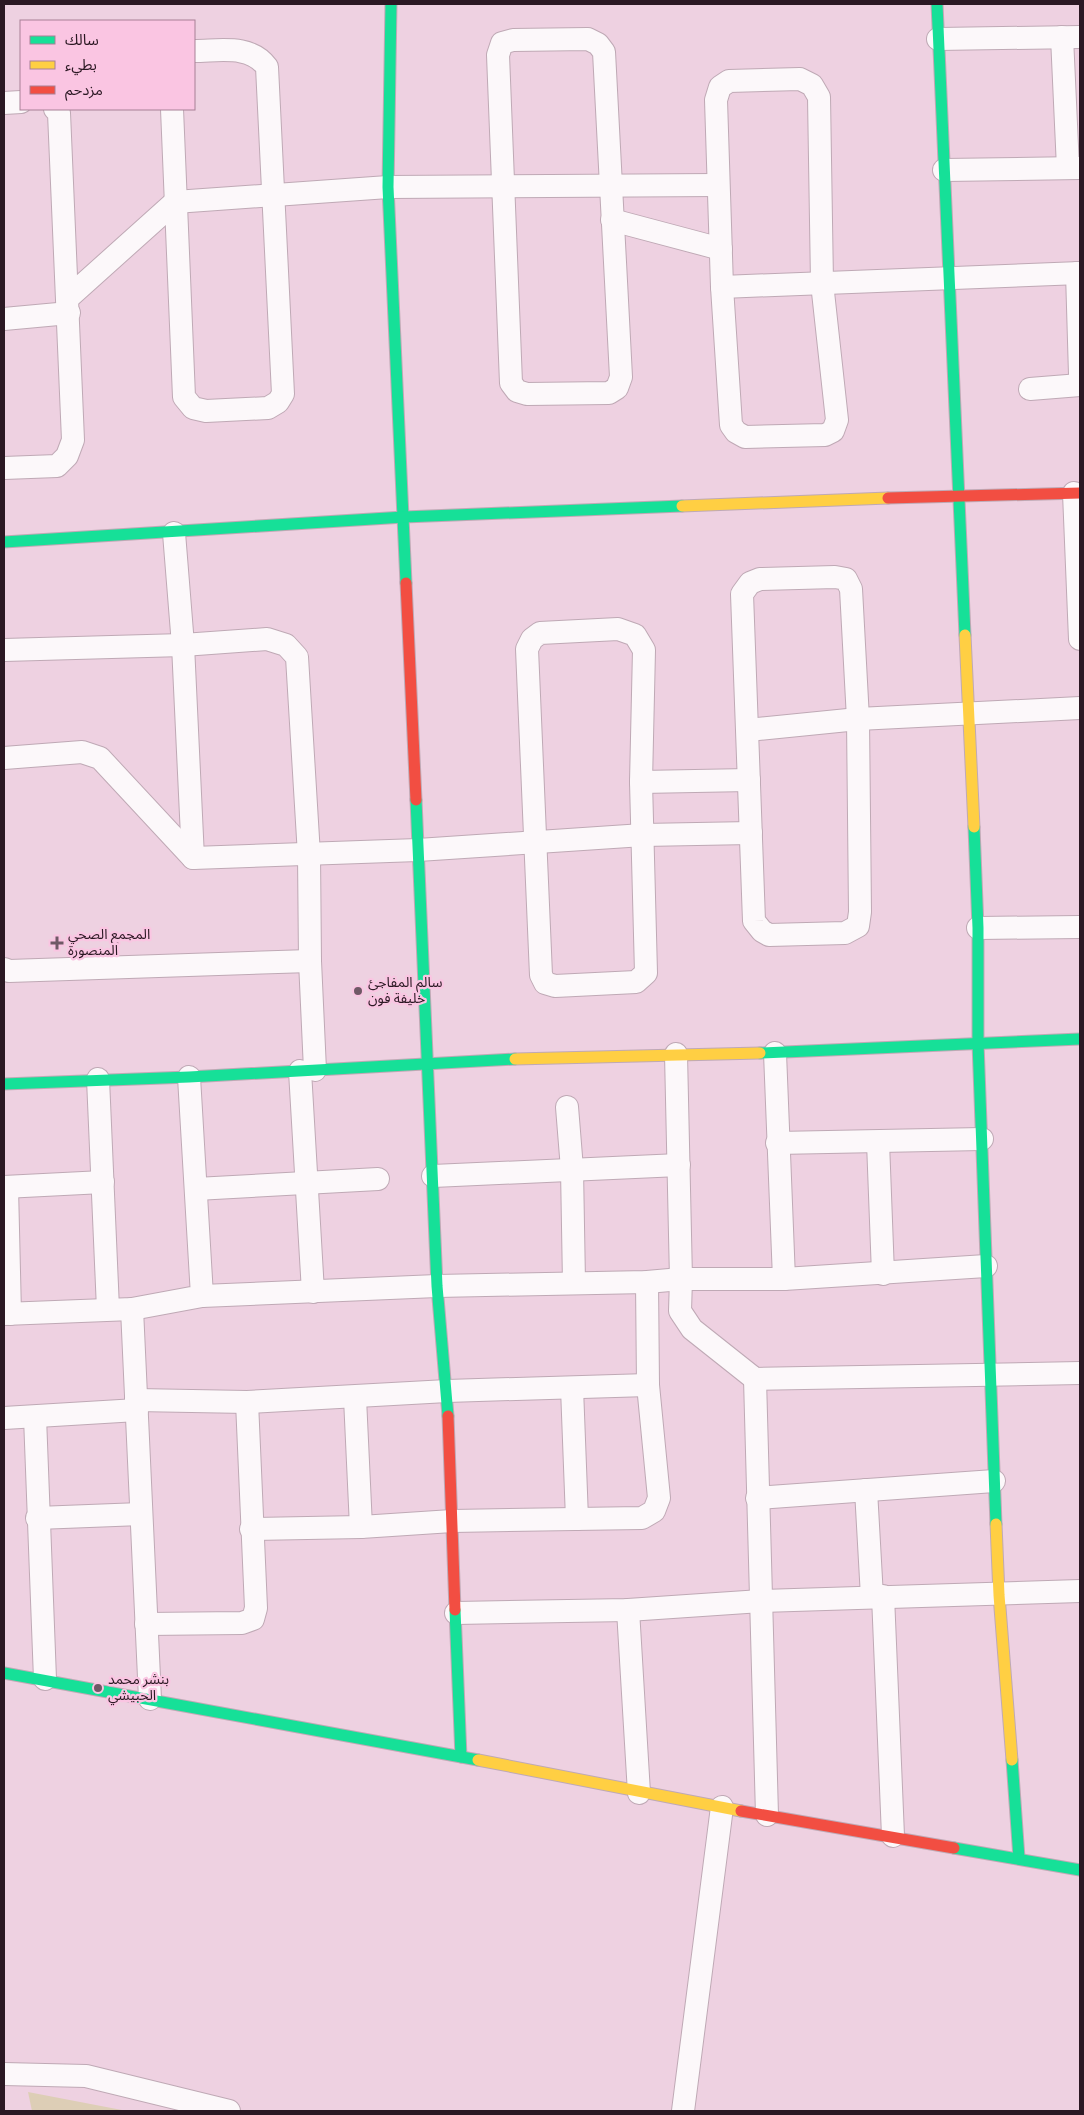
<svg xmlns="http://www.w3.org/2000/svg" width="1084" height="2115" viewBox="0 0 1084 2115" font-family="Overpass,'Noto Sans Arabic',sans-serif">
<rect width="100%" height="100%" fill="#eed1e1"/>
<polygon fill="#ddceb6" points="28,2092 127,2111 32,2111"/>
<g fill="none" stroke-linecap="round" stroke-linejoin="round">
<defs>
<g id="street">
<polyline points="1062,37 1068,168"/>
<polygon points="588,39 598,44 604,52 621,377 617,388 609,393 527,394 517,391 511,383 498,55 502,43 513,40"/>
<polyline points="938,39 1080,37"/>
<polygon points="800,79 812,85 819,97 822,283 837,420 833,431 825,435 745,437 736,432 731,425 722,287 716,100 720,87 729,81"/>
<polyline points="4,103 21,102"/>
<path d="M 172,109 L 184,397 L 193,408 L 206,411 L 268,408 L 278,402 L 283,394 L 267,67 C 250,44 220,51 194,51"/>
<polyline points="944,170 1080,168"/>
<polyline points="612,220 721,249"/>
<polyline points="1077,273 1080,375"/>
<polyline points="722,287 1080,273"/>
<polyline points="68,298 175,202 388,187 718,185"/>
<polyline points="4,319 69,313"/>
<polyline points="1030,389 1080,385"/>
<polyline points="4,468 57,466 67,456 73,440 59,113 55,109"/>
<polyline points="1074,493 1080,639"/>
<polyline points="174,533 183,645 193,858"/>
<polygon points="835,577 846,579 851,589 858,719 860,912 858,926 845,933 769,935 762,931 754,921 742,594 750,583 760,579"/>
<polygon points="618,629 635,635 644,650 641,782 646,973 636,982 555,986 545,983 541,975 527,649 532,639 540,633"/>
<polyline points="4,650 183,645 267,639 286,645 297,657 309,855 310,961 315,1070"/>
<polyline points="748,730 858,719 1080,708"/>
<polyline points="4,758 82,752 100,758 193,858 418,850 643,835 751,833"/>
<polyline points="641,782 749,780"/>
<polyline points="978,928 1080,927"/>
<polyline points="4,969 9,971 310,961"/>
<polyline points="775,1053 784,1279"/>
<polyline points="676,1054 681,1279 680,1311 692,1329 755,1379 1080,1373"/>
<polyline points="300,1071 313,1292"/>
<polyline points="98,1079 108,1309"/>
<polyline points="567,1107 572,1169 574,1283"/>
<polyline points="878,1142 883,1274"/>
<polyline points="777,1143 982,1139"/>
<polyline points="433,1176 679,1165"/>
<polyline points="4,1187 103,1182"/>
<polyline points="7,1187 10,1314"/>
<polyline points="196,1189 378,1179"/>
<polyline points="202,1296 437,1286 647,1282 681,1279 784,1279 986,1266"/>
<polyline points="132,1309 150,1699"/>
<polyline points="4,1314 132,1309 202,1296 189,1077"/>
<polyline points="755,1379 767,1815"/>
<polyline points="572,1388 577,1519"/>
<polyline points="355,1398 361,1527"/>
<polyline points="136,1400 247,1402 447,1391 648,1385"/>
<polyline points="35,1417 45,1679"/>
<polyline points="4,1418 137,1410"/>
<polyline points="866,1490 872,1597"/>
<polyline points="757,1498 994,1481"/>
<polyline points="37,1518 141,1514"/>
<polyline points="251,1529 361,1527 452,1521 642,1518 654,1511 659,1498 648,1385 647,1282"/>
<polyline points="883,1596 893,1836"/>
<polyline points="628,1610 639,1793"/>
<polyline points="456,1613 628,1610 761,1601 1080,1591"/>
<polyline points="146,1624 242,1623 253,1619 256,1608 247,1402"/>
<polyline points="4,2074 86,2076 229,2111"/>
<polyline points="683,2111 722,1807"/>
</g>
<g id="fast">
<polyline points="391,4 388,187 406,583"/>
<polyline points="937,4 965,635"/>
<polyline points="4,542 404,517 682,506"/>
<polyline points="416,800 437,1286 448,1416"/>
<polyline points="974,827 978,928 978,1043 996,1524"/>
<polyline points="760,1053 1080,1039"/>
<polyline points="4,1084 189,1077 515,1059"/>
<polyline points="455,1610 461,1757"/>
<polyline points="4,1673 478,1760"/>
<polyline points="1012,1760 1019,1858"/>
<polyline points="954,1848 1080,1870"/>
</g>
<g id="slow">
<polyline points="682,506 888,498"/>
<polyline points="965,635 974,827"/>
<polyline points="515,1059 760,1053"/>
<polyline points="996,1524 999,1595 1012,1760"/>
<polyline points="478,1760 741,1811"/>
</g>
<g id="jam">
<polyline points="888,498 1080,493"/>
<polyline points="406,583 416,800"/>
<polyline points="448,1416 455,1610"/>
<polyline points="741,1811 954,1848"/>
</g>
</defs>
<use href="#street" stroke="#bfa9b5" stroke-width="24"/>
<use href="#fast" stroke="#bfa9b5" stroke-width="13"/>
<use href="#slow" stroke="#bfa9b5" stroke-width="13"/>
<use href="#jam" stroke="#bfa9b5" stroke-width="13"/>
<use href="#street" stroke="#fcf8fa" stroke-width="22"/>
<use href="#fast" stroke="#16e098" stroke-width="11"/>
<use href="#slow" stroke="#ffcf43" stroke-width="11"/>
<use href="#jam" stroke="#f24e42" stroke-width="11"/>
</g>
<g fill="#6f5966" stroke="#fac5e2" stroke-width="2">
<path d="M54.5 935.5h5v5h5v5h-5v5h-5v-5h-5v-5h5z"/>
<circle cx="358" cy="991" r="5"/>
<circle cx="98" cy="1688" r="5"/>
</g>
<g text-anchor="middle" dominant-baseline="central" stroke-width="4.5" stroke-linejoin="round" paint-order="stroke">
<g font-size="14" fill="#2b1823" stroke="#fac5e2" text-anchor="start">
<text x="68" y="935">المجمع الصحي<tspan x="68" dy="16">المنصورة</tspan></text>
<text x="368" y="983">سالم المفاجئ<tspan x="368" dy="16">خليفة فون</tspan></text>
<text x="108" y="1680">بنشر محمد<tspan x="108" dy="16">الحبيشي</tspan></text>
</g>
</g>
<rect width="1084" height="2115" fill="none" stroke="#2b1823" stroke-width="10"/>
<rect x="20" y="20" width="175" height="90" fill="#fac5e2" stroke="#a78096"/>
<rect x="30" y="36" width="25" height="8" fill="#16e098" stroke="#a78096"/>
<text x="65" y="45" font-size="15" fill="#2b1823">سالك</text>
<rect x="30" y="61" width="25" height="8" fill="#ffcf43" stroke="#a78096"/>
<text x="65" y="70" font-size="15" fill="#2b1823">بطيء</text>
<rect x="30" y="86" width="25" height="8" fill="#f24e42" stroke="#a78096"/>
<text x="65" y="95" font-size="15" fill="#2b1823">مزدحم</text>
</svg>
